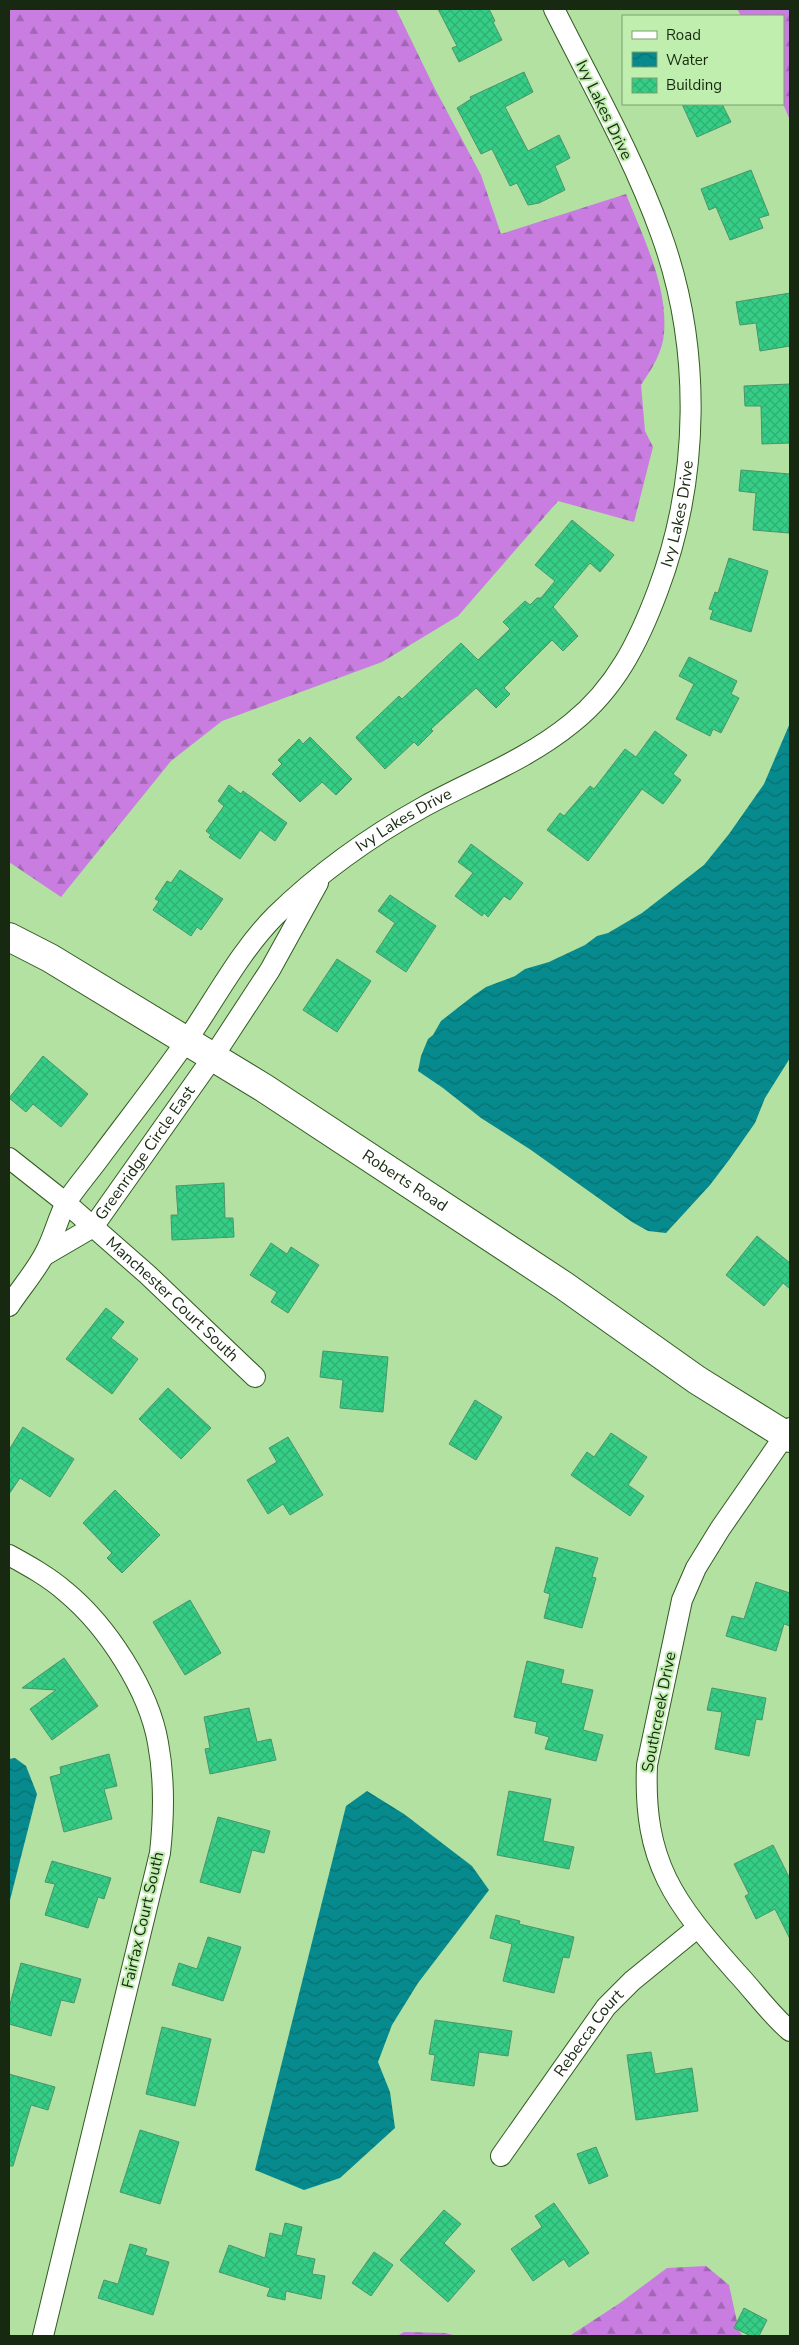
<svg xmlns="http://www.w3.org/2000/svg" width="799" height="2345" viewBox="0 0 799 2345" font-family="'Nunito Sans',sans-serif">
<defs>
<pattern id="forest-firs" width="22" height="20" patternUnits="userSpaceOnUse" patternTransform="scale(1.25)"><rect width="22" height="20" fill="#c97de1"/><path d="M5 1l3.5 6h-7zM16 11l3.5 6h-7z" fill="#a266b5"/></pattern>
<pattern id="water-waves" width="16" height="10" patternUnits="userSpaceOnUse" patternTransform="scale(1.25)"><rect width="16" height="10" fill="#078a8d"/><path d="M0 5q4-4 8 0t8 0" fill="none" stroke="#077172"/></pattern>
<pattern id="building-cross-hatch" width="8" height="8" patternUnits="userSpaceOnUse" patternTransform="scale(1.25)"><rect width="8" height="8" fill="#36cd86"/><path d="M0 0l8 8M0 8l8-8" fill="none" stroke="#2fb073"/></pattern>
</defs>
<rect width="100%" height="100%" fill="#b2e1a1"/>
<g fill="url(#forest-firs)">
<path d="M 9,9 L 396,9 L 434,87 L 481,175 L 501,234 L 626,194 C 643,237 668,286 664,333 C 663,352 651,370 641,385 L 645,431 L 653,447 L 634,522 L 558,501 L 458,616 L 382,662 L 222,721 L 171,761 L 61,897 L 9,862 Z"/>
<polygon points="737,9 790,9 790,120 783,104 783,16 741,16"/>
<polygon points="706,2266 729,2285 739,2331 743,2336 566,2336 571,2335 620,2303 667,2268"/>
<polygon points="404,2332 444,2333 458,2336 397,2336"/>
</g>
<g fill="url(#water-waves)">
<polygon points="790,723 790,1058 765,1098 755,1123 729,1160 710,1185 666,1233 648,1231 632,1222 531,1150 481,1118 443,1088 418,1071 421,1056 428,1039 433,1035 441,1021 473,996 486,987 515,976 525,969 549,962 585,945 597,936 608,933 642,913 704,865 729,834 764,784"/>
<polygon points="15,1758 26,1766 37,1794 9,1904 9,1759"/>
<polygon points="367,1791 404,1814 472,1866 489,1890 418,1983 392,2025 378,2062 390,2092 395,2128 340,2178 304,2190 255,2170 346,1806"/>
</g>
<g fill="url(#building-cross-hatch)" stroke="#4a956c">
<polygon points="438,9 489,9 495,21 493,22 502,40 459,62 452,48 457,46"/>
<polygon points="524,72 533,92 505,107 528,151 559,135 570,158 555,166 565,190 539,203 528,205 517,183 510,186 492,149 481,154 457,108 471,99 470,97"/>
<polygon points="682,104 722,104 731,122 697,137"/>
<polygon points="751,170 769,215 759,218 763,228 730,240 716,207 709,210 701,189"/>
<polygon points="790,293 790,346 760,351 756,323 740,325 736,302"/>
<polygon points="790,384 790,443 762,444 761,406 745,406 744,386"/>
<polygon points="741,470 790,474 789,533 753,530 756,493 739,491"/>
<polygon points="572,520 614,555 600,572 590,563 553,607 578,636 563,651 552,640 504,688 510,694 496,708 476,688 431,729 433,731 418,746 414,742 385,769 356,738 357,736 399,696 402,699 461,643 478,660 510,629 503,622 525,601 530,605 537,598 541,598 555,581 535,565"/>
<polygon points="729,558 768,571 751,632 710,619 713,610 709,609 715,592 718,593"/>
<polygon points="689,657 737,681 731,694 739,698 721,733 713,729 710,736 676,719 694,684 679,676"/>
<polygon points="655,731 687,755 673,774 681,780 663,804 642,789 588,861 547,830 560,813 564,816 590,786 594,789 625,749 636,757"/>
<polygon points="310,737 352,779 336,795 322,782 300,802 272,774 282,764 278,760 299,739 303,744"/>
<polygon points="229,785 241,794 243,791 287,823 275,841 260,830 240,859 209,837 211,835 206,831 224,806 218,801"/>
<polygon points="471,844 523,883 510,900 504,896 488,917 484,913 482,916 455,896 473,873 458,862"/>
<polygon points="180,870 223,899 201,930 197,927 191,936 153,910 159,901 155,899 167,881 171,883"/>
<polygon points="390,895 436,926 406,972 376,952 395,923 378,911"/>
<polygon points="337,959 371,981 337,1032 303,1010"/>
<polygon points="43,1056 88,1094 61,1127 33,1104 26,1112 9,1098"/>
<polygon points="224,1183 225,1218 233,1218 234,1237 172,1240 171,1215 178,1215 176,1186"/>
<polygon points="757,1236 790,1263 790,1289 783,1283 764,1306 726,1275"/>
<polygon points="271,1243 287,1254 291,1247 319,1265 288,1313 271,1302 277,1292 250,1275"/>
<polygon points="106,1308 124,1322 111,1338 138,1359 112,1394 66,1359"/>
<polygon points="323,1351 388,1357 383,1412 340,1408 343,1380 320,1377"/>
<polygon points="168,1388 211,1428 181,1459 139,1419"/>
<polygon points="475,1400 502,1417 476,1460 449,1444"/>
<polygon points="23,1427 74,1459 50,1497 20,1478 9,1494 9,1450"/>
<polygon points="611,1433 647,1457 628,1485 644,1496 630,1516 571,1475 587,1452 594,1457"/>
<polygon points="288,1437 323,1495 290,1515 283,1504 268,1514 247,1480 277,1462 269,1448"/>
<polygon points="115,1490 160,1535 122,1573 107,1558 112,1553 83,1523"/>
<polygon points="556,1547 598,1558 592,1577 596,1578 582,1628 544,1618 550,1594 544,1592"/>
<polygon points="756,1582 790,1593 790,1626 784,1624 776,1651 726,1636 732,1616 744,1619"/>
<polygon points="190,1600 221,1653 185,1675 153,1622"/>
<polygon points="64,1658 98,1706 52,1740 30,1709 56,1690 22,1688"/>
<polygon points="527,1661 564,1670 561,1683 593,1690 583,1730 603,1735 596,1761 545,1749 549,1737 535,1733 537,1722 514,1717"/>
<polygon points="712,1688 766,1698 762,1720 756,1719 749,1756 715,1749 722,1712 707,1710"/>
<polygon points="249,1708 257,1742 271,1739 276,1760 210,1774 205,1749 210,1748 204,1717"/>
<polygon points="109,1754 117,1786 104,1789 112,1819 64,1832 50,1777 61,1774 60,1767"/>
<polygon points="509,1791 551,1799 543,1841 574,1847 569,1869 497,1855"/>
<polygon points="218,1817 270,1831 264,1853 252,1850 240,1893 200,1882"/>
<polygon points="773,1845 790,1879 790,1939 775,1909 756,1919 745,1896 749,1894 734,1864"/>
<polygon points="52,1861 111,1878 104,1899 98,1897 88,1928 45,1915 55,1884 45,1882"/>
<polygon points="496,1915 520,1921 519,1924 574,1937 569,1958 563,1957 554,1993 503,1981 512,1944 490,1938"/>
<polygon points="208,1937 241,1947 223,2001 172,1985 179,1963 197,1969"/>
<polygon points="21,1963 81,1979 74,2003 61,2000 51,2036 9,2024 9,2008"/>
<polygon points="435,2020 512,2031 508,2056 479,2052 474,2086 431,2080 435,2055 429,2054"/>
<polygon points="162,2027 211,2039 195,2106 146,2094"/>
<polygon points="651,2052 655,2074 692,2068 698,2111 636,2120 627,2055"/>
<polygon points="9,2074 55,2087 48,2110 31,2105 13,2166 9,2166"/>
<polygon points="140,2130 179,2142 160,2204 120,2192"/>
<polygon points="596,2147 608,2176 589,2184 577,2154"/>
<polygon points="554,2203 589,2253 569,2267 564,2259 533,2281 511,2249 542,2227 535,2216"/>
<polygon points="444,2210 461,2224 444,2243 475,2271 448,2302 400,2260"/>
<polygon points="285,2223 302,2227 296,2255 315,2259 312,2274 325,2276 321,2299 286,2291 285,2300 267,2296 270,2288 219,2272 229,2245 265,2258 270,2233 282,2236"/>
<polygon points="130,2244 147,2249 145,2255 169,2262 153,2315 98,2298 104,2280 118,2284"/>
<polygon points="374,2252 393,2265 371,2296 352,2283"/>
<polygon points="744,2308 767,2320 759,2336 751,2336 734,2328"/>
</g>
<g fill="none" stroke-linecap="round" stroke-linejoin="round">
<defs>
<g id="street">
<path id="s1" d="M 9,1158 L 66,1203 L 148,1275 L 255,1377"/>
<path id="s2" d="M 45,1255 L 93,1227 L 213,1057 L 270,970 L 318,883"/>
<path id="s3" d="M 9,1306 C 20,1289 36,1271 45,1253 C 54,1237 58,1217 67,1201 C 77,1186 90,1171 101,1156 C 130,1117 160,1079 187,1040 C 216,998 240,951 276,915 C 320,872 371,836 425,806 C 475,779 528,759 572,723 C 616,688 639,641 658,590 C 700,478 702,347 661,234 C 633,156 591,83 554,9"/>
<path d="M 790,1428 L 720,1529 L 696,1568 L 682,1600 L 647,1765 C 643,1863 674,1902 736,1972 C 754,1991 770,2014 790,2031"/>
<path d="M 9,1555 C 29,1566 49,1577 66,1592 C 107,1626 149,1690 158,1743 C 165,1780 164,1816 160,1853 L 43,2336"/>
<path id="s4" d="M 501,2156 L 606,2007 L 632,1981 L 697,1928"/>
</g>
<g id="primary">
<path id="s5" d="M 9,937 L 50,958 L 264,1088 L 563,1285 L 697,1380 L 790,1438"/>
</g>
</defs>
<use href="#street" stroke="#325b21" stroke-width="22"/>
<use href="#primary" stroke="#325b21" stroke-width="30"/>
<use href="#street" stroke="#fff" stroke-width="20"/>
<use href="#primary" stroke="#fff" stroke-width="28"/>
</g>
<g text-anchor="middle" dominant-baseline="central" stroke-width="4" stroke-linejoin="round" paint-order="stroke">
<g font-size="16" fill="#172910" stroke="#bfeeae">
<text transform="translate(604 110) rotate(64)">Ivy Lakes Drive</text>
<text stroke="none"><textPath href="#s3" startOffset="1069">Ivy Lakes Drive</textPath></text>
<text stroke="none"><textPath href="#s3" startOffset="635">Ivy Lakes Drive</textPath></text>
<text stroke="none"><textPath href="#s2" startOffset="146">Greenridge Circle East</textPath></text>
<text stroke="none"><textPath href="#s5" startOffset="465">Roberts Road</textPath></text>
<text stroke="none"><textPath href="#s1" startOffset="216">Manchester Court South</textPath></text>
<text transform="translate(659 1712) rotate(-79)">Southcreek Drive</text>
<text transform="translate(143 1920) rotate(-77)">Fairfax Court South</text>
<text stroke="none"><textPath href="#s4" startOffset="151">Rebecca Court</textPath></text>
</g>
</g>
<rect width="799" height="2345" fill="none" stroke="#172910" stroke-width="20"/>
<rect x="622" y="15" width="162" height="90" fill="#bfeeae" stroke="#7c9f6f"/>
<rect x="632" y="31" width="25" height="8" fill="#ffffff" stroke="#7c9f6f"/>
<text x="666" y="40" font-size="15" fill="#172910">Road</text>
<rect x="632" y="52" width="25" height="15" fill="url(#water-waves)" stroke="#7c9f6f"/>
<text x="666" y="65" font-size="15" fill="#172910">Water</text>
<rect x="632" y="78" width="25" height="15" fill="url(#building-cross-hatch)" stroke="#7c9f6f"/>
<text x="666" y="90" font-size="15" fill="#172910">Building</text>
</svg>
